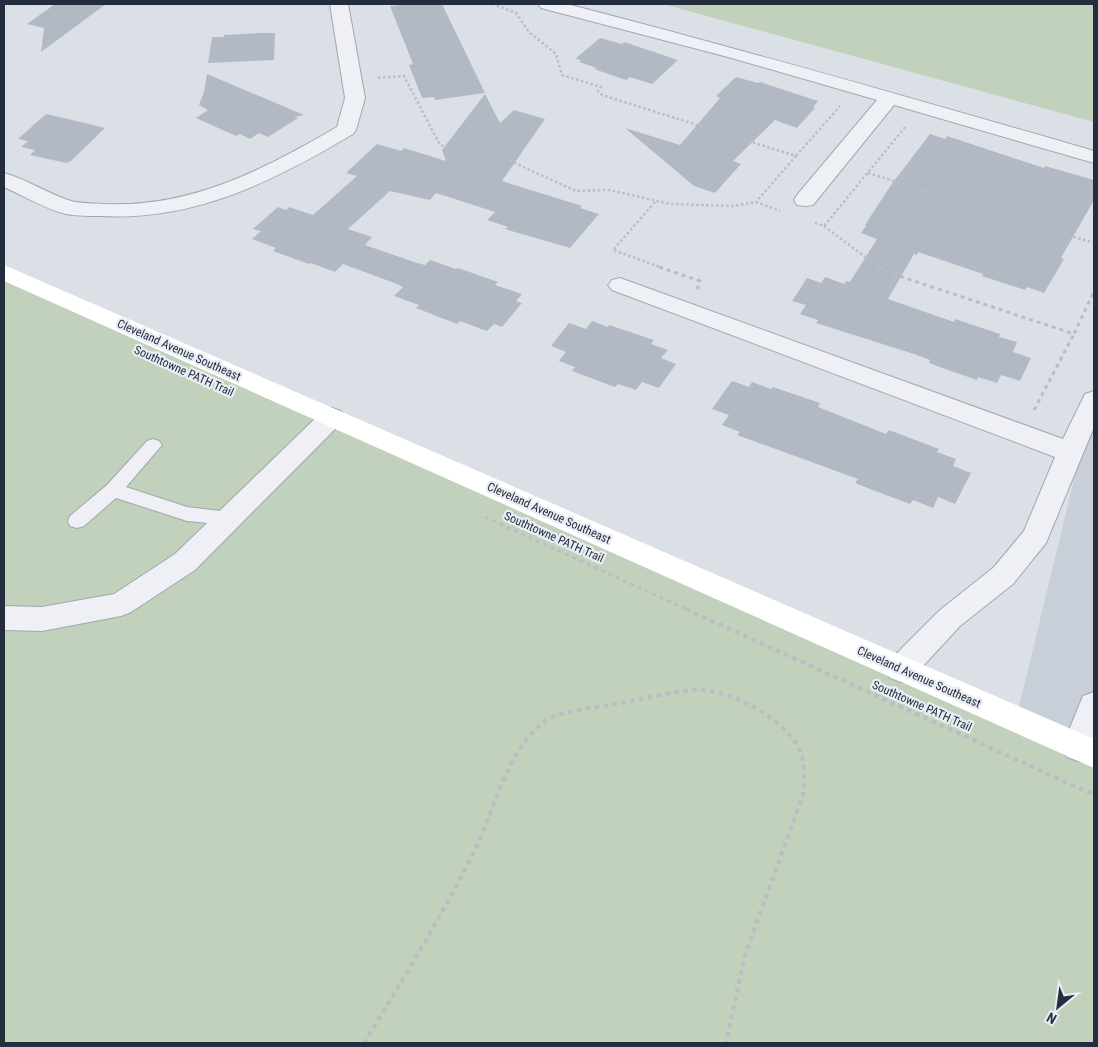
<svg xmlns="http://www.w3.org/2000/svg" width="1098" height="1047" viewBox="0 0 1098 1047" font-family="'Roboto Condensed',sans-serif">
<rect width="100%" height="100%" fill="#dbe0e7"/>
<polygon fill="#c9cfd9" points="1094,396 1094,741 1019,707"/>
<g fill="#c1d1bb">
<polygon points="663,4 1094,4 1094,122"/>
<polygon points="4,266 1094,741 1094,1043 4,1043"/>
</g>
<g fill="#b2b9c4">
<polygon points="55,4 106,4 41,52 44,28 27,24"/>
<polygon points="410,4 442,4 485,93 435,100 434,97 422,98 409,65 413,64 390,6"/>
<polygon points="260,33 275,33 274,60 208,63 212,37 224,37 224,35"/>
<polygon points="600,38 622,44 624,42 678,60 652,84 630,77 626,80 594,69 597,68 579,62 581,60 575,59"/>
<polygon points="207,74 304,115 294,117 298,118 268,137 259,133 250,139 240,134 236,136 196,118 208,110 199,105 204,92"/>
<polygon points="736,77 758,83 760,82 818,101 813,107 815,108 797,128 775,120 733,161 741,164 715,193 694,186 625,128 680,145 720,98 716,96"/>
<polygon points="485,94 500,123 514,110 545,119 502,181 582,206 580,208 599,214 570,248 505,229 508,227 487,220 495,212 436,193 430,200 390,191 348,229 372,237 365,245 417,263 425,265 430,260 456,269 458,268 498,282 495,285 522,294 516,301 522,303 502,327 494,324 487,331 460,321 457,324 416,308 419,305 394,296 403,287 397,284 343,264 335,272 311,263 309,264 273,251 276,248 252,239 261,231 253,229 278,207 286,210 289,207 313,215 357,176 346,173 377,144 401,151 404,148 446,161 442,150"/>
<polygon points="46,114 85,123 105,128 71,161 66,163 30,155 35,150 21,147 28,141 18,139"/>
<polygon points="930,134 945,139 947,136 1044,168 1045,166 1094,180 1094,200 1061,258 1064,259 1044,293 1027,287 1025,290 982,276 983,274 918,252 917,255 914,254 888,299 954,322 955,319 1000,334 999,337 1017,342 1013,352 1031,358 1020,381 1001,375 997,383 978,377 977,380 948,370 929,363 930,360 914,354 816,323 818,320 800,314 806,305 792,301 807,278 821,283 825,277 844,284 846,281 850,282 877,239 861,233 866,226 865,225 891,185"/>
<polygon points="592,321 608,327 609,325 654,340 651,344 668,350 661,358 676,364 659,388 642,382 636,390 618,384 615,387 572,371 575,367 559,361 566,352 551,346 569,323 586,329"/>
<polygon points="732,381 749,387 752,382 771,389 773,387 820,403 818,407 886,434 889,430 939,449 937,452 956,459 953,466 971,473 955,504 938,497 933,508 913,500 910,504 878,492 855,483 858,479 737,435 740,432 722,425 729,415 712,409"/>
</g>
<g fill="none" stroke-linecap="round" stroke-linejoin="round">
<defs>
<polygon id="service" points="153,439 159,441 162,445 126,487 187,507 237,513 239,518 237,523 230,525 187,521 116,498 84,526 77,528 70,526 68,521 70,516 107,485 147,441"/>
<g id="minor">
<path d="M 330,4 L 348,4 L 365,98 L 356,130 L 353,134 C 274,181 195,221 101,216 C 89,216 77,216 66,214 C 47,210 22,195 4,187 L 4,173 C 27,179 48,194 71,201 C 81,204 94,203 105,204 C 191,208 265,169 337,127 L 345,98 Z"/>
<path d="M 538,4 L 567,4 C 744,50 919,100 1094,151 L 1094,163 L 894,105 L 813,205 L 805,206 L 797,205 L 794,200 L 797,195 L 877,100 L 728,57 L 541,8 Z"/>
<polygon points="620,278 1063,439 1085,394 1094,391 1094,427 1046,543 1013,584 960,626 912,678 901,682 890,678 886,669 890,660 940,610 993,568 1024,531 1055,457 612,290 608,285 612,280"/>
<polygon points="332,408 341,411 345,417 341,423 195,570 131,612 121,616 42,631 4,630 4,606 42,607 114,594 175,554 323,411"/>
<polygon points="1094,692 1094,746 1089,757 1078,761 1067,757 1062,747 1083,696"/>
</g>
</defs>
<use href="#service" stroke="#a0a7b1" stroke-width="2"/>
<use href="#minor" stroke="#a0a7b1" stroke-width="2"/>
<g stroke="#b9bdc5" stroke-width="2.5" stroke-dasharray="2.5 2.5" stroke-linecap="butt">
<polyline points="492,4 516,13 529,32 556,54 562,75 601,87 598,91 602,95 796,156 756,202"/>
<polyline points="378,78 404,76 440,145 508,160 576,191 609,190 670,204 734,206 756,202 780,211"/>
<polyline points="796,156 840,106"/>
<polyline points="868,173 1094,243"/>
<polyline points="655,202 613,250 663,268"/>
<polyline points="815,223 824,226 906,126"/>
<polyline points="824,226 880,268"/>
</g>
<g stroke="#b9bdc5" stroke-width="3" stroke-dasharray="4 4" stroke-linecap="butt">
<polyline points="659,267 700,281 697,290"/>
<polyline points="878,267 884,271 1074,334 1094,291"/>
<polyline points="1034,410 1074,334"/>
<polyline points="485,517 688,610"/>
</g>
<g stroke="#b9bdc5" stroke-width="4" stroke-dasharray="4.5 4.5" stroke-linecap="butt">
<polyline points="686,609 1094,795"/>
<path d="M 364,1043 C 401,983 438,922 470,860 C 493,817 505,751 545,721 C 556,712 599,707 615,704 C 640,700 667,692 693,690 C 726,687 782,717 798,747 C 806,761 804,779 803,795 L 745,955 L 726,1043"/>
</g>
<use href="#service" fill="#eef0f5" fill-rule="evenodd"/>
<use href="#minor" fill="#eef0f5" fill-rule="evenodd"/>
<polygon fill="#fff" fill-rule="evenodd" points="4,265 1094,739 1094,768 4,281"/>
</g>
<g text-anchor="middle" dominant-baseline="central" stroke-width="4.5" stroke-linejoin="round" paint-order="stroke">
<g font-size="12" fill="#242d3d" stroke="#eaeef4">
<text transform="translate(179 350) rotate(24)">Cleveland Avenue Southeast</text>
<text transform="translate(184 371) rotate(24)">Southtowne PATH Trail</text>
<text transform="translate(549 513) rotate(24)">Cleveland Avenue Southeast</text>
<text transform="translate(554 537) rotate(24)">Southtowne PATH Trail</text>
<text transform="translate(919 677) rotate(24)">Cleveland Avenue Southeast</text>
<text transform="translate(922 706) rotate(24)">Southtowne PATH Trail</text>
</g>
</g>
<rect width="1098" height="1047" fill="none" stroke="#242d3d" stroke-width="10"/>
<g transform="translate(1058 1007) rotate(209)" stroke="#eaeef4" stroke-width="4" paint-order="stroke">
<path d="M0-4L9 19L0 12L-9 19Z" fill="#242d3d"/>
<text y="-8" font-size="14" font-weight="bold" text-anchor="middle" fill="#242d3d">N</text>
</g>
</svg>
